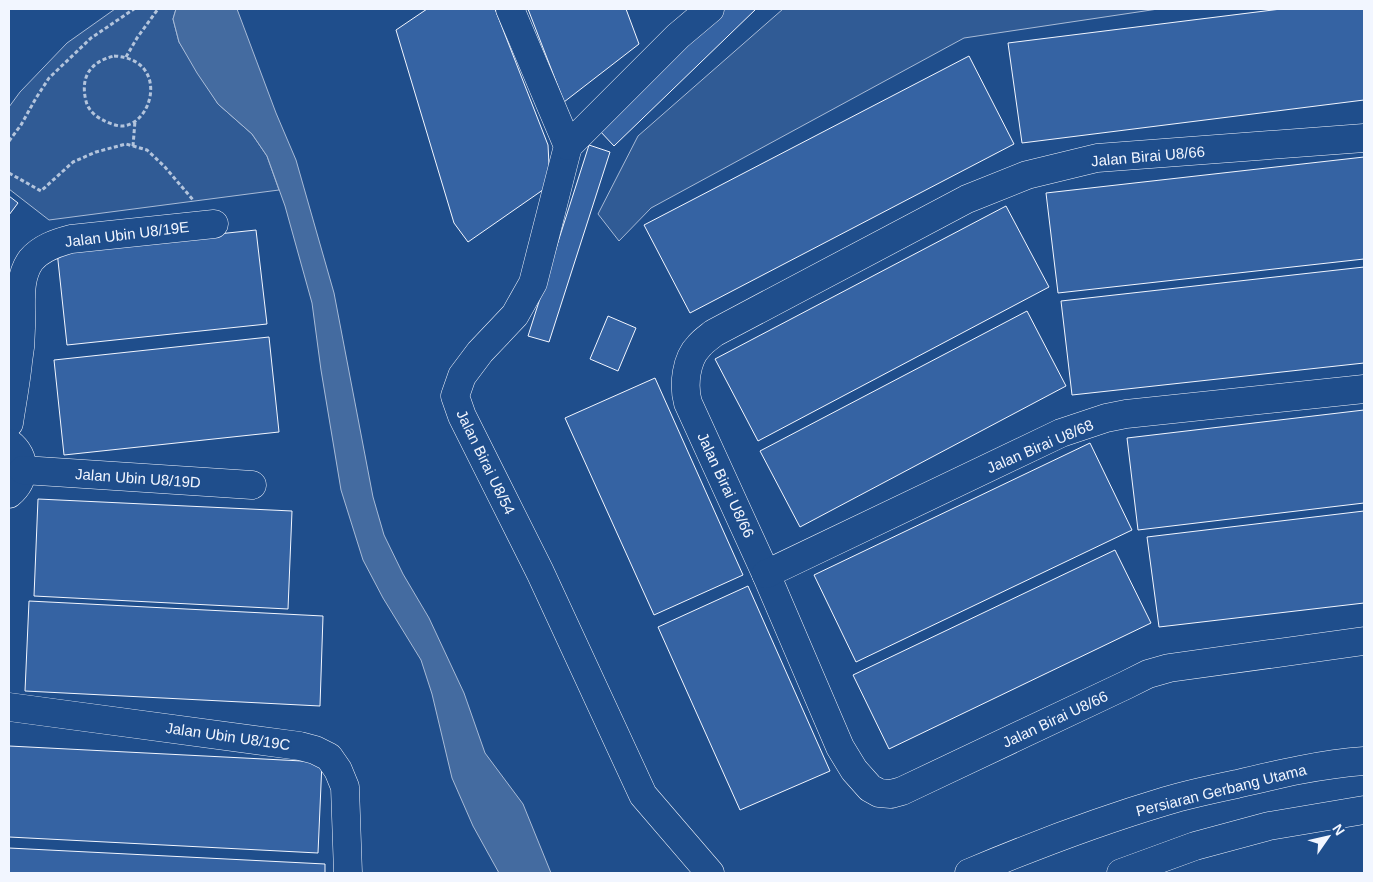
<svg xmlns="http://www.w3.org/2000/svg" width="1373" height="882" viewBox="0 0 1373 882" font-family="Helvetica,sans-serif">
<rect width="100%" height="100%" fill="#1f4e8c"/>
<g fill="#305b95" stroke="#a8bbd7">
<polygon points="115,9 176,9 173,19 179,42 218,104 252,134 267,156 279,190 49,220 9,189 9,107 20,92 67,43"/>
<polygon points="783,9 1158,9 964,38 651,208 619,241 598,214 638,136"/>
</g>
<polygon fill="#446ba0" stroke="#a8bbd7" points="176,9 237,9 276,113 296,160 334,293 373,497 384,535 403,574 429,618 464,693 485,753 523,804 551,873 499,873 473,826 452,778 432,694 421,660 383,598 363,560 341,490 321,370 312,303 285,206 267,156 252,134 218,104 197,73 179,42 173,19"/>
<g fill="#3563a3" stroke="#f2f6ff">
<polygon points="427,9 495,9 548,145 550,185 468,242 454,223 396,30"/>
<polygon points="528,9 626,9 639,44 564,102"/>
<polygon points="725,9 756,9 614,146 599,130"/>
<polygon points="1281,9 1364,9 1364,100 1022,143 1008,43"/>
<polygon points="969,56 1014,144 690,313 644,225"/>
<polygon points="589,145 610,152 549,342 528,336"/>
<polygon points="1364,157 1364,259 1058,293 1046,193"/>
<polygon points="9,196 18,203 9,215"/>
<polygon points="1006,206 1049,287 758,441 715,359"/>
<polygon points="256,230 267,324 67,345 57,251"/>
<polygon points="1364,267 1364,363 1072,395 1061,301"/>
<polygon points="1027,311 1066,386 800,527 760,451"/>
<polygon points="608,316 636,328 618,371 590,359"/>
<polygon points="269,337 279,432 64,455 54,360"/>
<polygon points="655,378 743,575 654,615 565,418"/>
<polygon points="1364,410 1364,503 1138,530 1127,438"/>
<polygon points="1090,443 1132,530 856,662 814,575"/>
<polygon points="38,499 292,511 288,609 34,596"/>
<polygon points="1364,511 1364,603 1159,627 1147,537"/>
<polygon points="1115,550 1151,623 889,749 853,675"/>
<polygon points="748,586 830,771 740,810 658,627"/>
<polygon points="29,601 323,616 320,706 25,691"/>
<polygon points="9,746 322,762 318,853 9,837"/>
<polygon points="9,848 325,864 325,873 9,873"/>
</g>
<g fill="none" stroke-linecap="round" stroke-linejoin="round">
<defs>
<g id="minor">
<polyline points="510,9 568,146 533,283 515,315 480,352 462,376 455,396 462,416 540,572 643,795 710,873"/>
<path d="M 1364,138 L 1097,158 L 1027,175 L 967,199 L 714,333 C 709,337 703,341 699,346 C 686,359 683,385 688,403 L 766,574 L 840,747 L 854,770 L 870,788 L 879,793 L 891,794 L 902,791 L 1126,685 L 1148,674 L 1169,668 L 1364,641"/>
<polyline points="568,146 678,36 710,9"/>
<path d="M 9,423 C 12,403 16,382 18,362 C 20,351 21,339 21,328 C 22,306 17,279 31,260 C 41,248 56,243 71,239 L 214,224"/>
<path d="M 9,443 C 27,457 26,480 9,494"/>
<polyline points="23,470 252,485"/>
<polyline points="766,574 1061,433 1106,418 1126,414 1364,389"/>
<polyline points="9,707 300,746 315,750 329,757 338,770 345,787 348,873"/>
</g>
<g id="major">
<path d="M 969,873 C 1033,846 1099,821 1166,801 C 1189,794 1213,789 1237,784 C 1279,774 1321,764 1364,761"/>
<polyline points="1121,873 1195,846 1269,826 1364,810"/>
</g>
</defs>
<use href="#minor" stroke="#f2f6ff" stroke-width="29"/>
<use href="#major" stroke="#f2f6ff" stroke-width="29"/>
<g stroke="#b3c4dc" stroke-width="3" stroke-dasharray="4 2.5" stroke-linecap="butt">
<path d="M 114,56 C 170,59 153,125 122,126 C 116,126 108,123 103,120 C 96,117 88,110 86,101 C 80,77 90,62 114,56 Z"/>
<polyline points="126,57 137,38 158,9"/>
<polyline points="9,141 21,125 36,98 49,78 91,38 134,9"/>
<polyline points="133,146 135,121"/>
<polyline points="9,173 41,191 73,162 96,152 126,144 147,150 164,166 194,201"/>
</g>
<use href="#minor" stroke="#1f4e8c" stroke-width="28"/>
<use href="#major" stroke="#1f4e8c" stroke-width="28"/>
</g>
<g text-anchor="middle" dominant-baseline="central" stroke-width="4" stroke-linejoin="round" paint-order="stroke">
<g font-size="15" fill="#f2f6ff" stroke="#1f4e8c">
<text transform="translate(1148 156) rotate(-5)">Jalan Birai U8/66</text>
<text transform="translate(127 234) rotate(-7)">Jalan Ubin U8/19E</text>
<text transform="translate(1040 446) rotate(-23)">Jalan Birai U8/68</text>
<text transform="translate(486 462) rotate(64)">Jalan Birai U8/54</text>
<text transform="translate(138 478) rotate(4)">Jalan Ubin U8/19D</text>
<text transform="translate(726 485) rotate(65)">Jalan Birai U8/66</text>
<text transform="translate(1055 719) rotate(-25)">Jalan Birai U8/66</text>
<text transform="translate(228 736) rotate(8)">Jalan Ubin U8/19C</text>
<text transform="translate(1221 790) rotate(-14)">Persiaran Gerbang Utama</text>
</g>
</g>
<rect width="1373" height="882" fill="none" stroke="#f2f6ff" stroke-width="20"/>
<g transform="translate(1328 837) rotate(56)" stroke="#1f4e8c" stroke-width="4" paint-order="stroke">
<path d="M0-4L9 19L0 12L-9 19Z" fill="#f2f6ff"/>
<text y="-8" font-size="14" font-weight="bold" text-anchor="middle" fill="#f2f6ff">N</text>
</g>
</svg>
